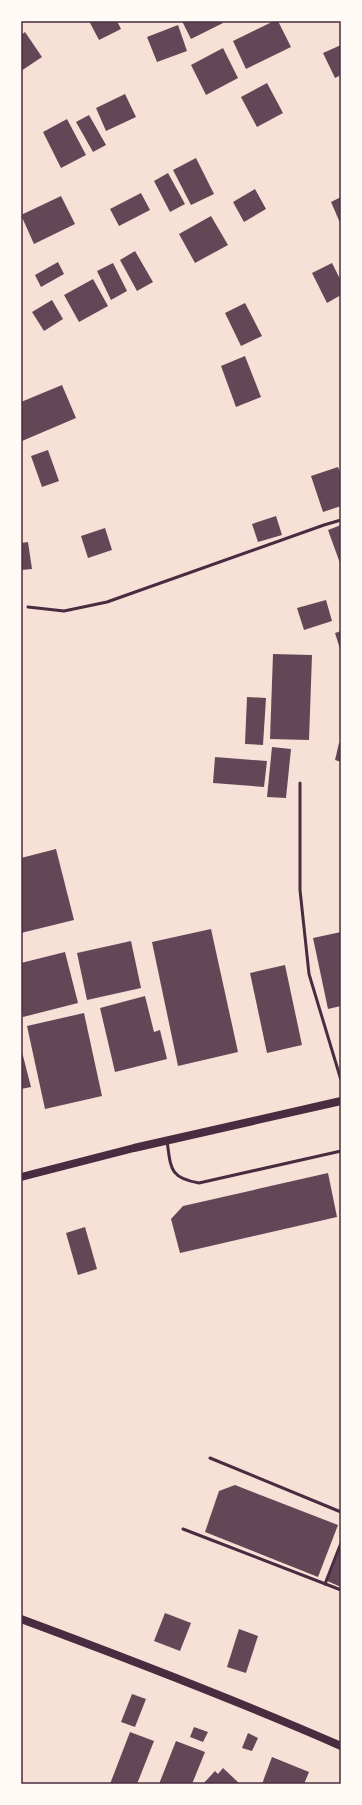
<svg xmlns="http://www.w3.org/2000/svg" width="362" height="1805" viewBox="0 0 362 1805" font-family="'Source Sans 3',sans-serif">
<rect width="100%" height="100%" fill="#f7e1d7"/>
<g fill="#644757">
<polygon points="89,21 117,21 121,29 99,40"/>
<polygon points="182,21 222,21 223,23 191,39"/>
<polygon points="274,21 278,21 291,47 246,69 233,41"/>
<polygon points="178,25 187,51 157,62 147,37"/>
<polygon points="25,32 42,57 21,71 21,35"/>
<polygon points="341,45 341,75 335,78 323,53"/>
<polygon points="223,48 238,78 206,95 191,65"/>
<polygon points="267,83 283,113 257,127 241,97"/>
<polygon points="125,94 136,117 106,131 96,108"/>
<polygon points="89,115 106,145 93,152 76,122"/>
<polygon points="67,119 86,155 61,168 43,132"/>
<polygon points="196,158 214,194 191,205 173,170"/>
<polygon points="168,173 185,204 170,212 154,181"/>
<polygon points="255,189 266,209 244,222 233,202"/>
<polygon points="141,193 150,210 119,226 110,209"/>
<polygon points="61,196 75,224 34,244 21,215"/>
<polygon points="341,197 341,225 331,202"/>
<polygon points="211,216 228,245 195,263 179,234"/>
<polygon points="135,251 153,282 137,291 120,260"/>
<polygon points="58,262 64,274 41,287 35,275"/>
<polygon points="113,263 127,291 111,300 97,271"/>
<polygon points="332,263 341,281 341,295 327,303 312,273"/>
<polygon points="93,279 108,306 79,322 64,295"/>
<polygon points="52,300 63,319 44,331 32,312"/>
<polygon points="245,303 262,336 241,346 225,313"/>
<polygon points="245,356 261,397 236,407 221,366"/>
<polygon points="62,385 76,418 22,441 21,402"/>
<polygon points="48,450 59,481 42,487 31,456"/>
<polygon points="338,467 341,475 341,506 323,512 311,476"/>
<polygon points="276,516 282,535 258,542 252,524"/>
<polygon points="341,525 341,566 328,530"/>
<polygon points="105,528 112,550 88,558 81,536"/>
<polygon points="28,542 32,569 21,570 21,543"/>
<polygon points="326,600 332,621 304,630 297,608"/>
<polygon points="341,631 341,652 335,633"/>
<polygon points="273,654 312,655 309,740 270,739"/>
<polygon points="247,697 266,698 263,745 245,744"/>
<polygon points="339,743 341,743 341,762 335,760"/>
<polygon points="272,747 291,749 286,798 267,797"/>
<polygon points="215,757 267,761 264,787 213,783"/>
<polygon points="56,849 74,920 21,933 21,858"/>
<polygon points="211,929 238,1052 178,1066 152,942"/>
<polygon points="341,932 341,1006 328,1009 313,938"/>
<polygon points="131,941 141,988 87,1000 77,953"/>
<polygon points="65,952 78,1003 23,1017 21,1009 21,963"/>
<polygon points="285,965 302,1045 267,1053 250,973"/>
<polygon points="145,996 154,1032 160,1030 167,1059 115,1072 100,1008"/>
<polygon points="84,1013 102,1096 45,1109 27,1026"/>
<polygon points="21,1048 31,1087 21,1089"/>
<polygon points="328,1173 337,1217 180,1253 171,1219 183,1206"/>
<polygon points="85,1227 97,1269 78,1275 66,1233"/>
<polygon points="235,1485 338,1525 318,1577 205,1532 219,1491"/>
<polygon points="341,1546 341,1587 327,1581"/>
<polygon points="165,1613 191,1623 180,1651 154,1641"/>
<polygon points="239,1629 258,1636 246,1673 227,1667"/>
<polygon points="132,1694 146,1699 135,1727 121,1722"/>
<polygon points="194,1727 208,1732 203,1742 190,1737"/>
<polygon points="130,1732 154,1741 137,1784 110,1784"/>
<polygon points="248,1733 258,1738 252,1751 242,1748"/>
<polygon points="176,1741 205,1752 192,1784 159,1784"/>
<polygon points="272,1757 309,1772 304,1784 262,1784"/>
<polygon points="223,1768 240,1784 203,1784 215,1771 218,1774"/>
</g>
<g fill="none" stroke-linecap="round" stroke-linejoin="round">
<g stroke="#4a2c40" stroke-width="3">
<polyline points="28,607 64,611 107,602 324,525 341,520"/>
<polyline points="300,783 300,890 309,974 341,1080"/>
<path d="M 167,1141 C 171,1168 169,1178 199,1183 L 341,1151"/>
<polyline points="210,1458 341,1512"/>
<polyline points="183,1529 341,1590"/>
<polyline points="325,1584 341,1543"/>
</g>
<g stroke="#4a2c40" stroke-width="8">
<polyline points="21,1177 134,1148 341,1101"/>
<path d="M 21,1619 C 129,1659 236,1700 341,1746"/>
</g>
</g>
<rect width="362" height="1805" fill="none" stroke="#fffaf5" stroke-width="44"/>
<rect x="22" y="22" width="318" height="1761" fill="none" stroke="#4a2c40" stroke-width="1.5"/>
</svg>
